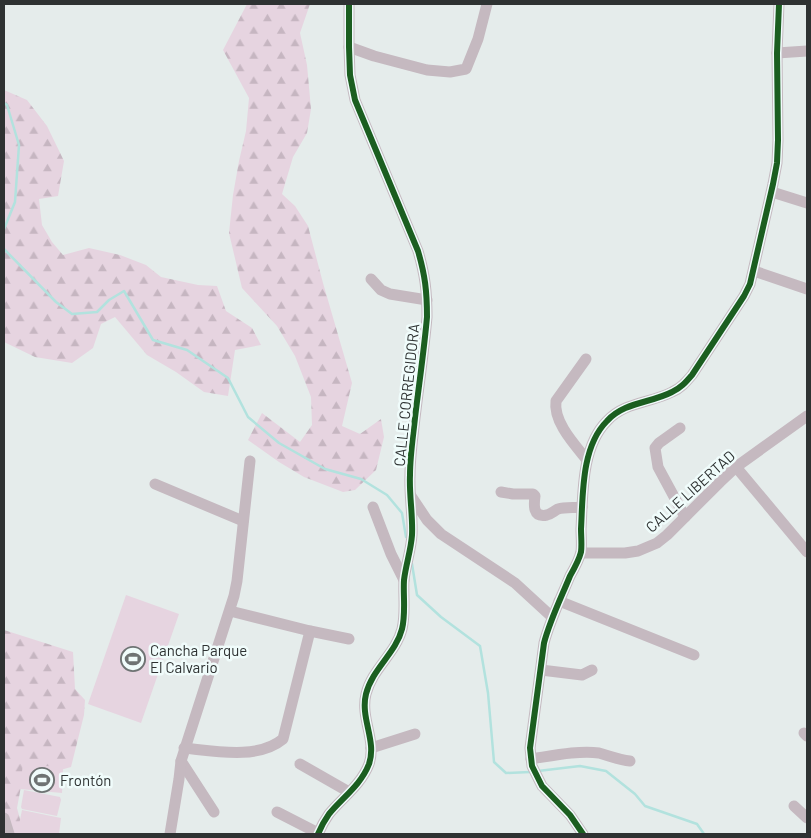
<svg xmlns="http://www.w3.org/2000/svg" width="811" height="838" viewBox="0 0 811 838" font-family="Barlow,sans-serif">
<defs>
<pattern id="forest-firs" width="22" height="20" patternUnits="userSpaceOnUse" patternTransform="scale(1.25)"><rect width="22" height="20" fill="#e6d4e0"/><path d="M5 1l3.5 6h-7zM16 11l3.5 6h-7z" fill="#c6b6c1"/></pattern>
</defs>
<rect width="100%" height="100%" fill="#e5eceb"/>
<g fill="url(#forest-firs)">
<polygon points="247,4 310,4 300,33 307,65 311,109 307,133 293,157 282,194 295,206 308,226 323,283 352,383 342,426 360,434 381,419 384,437 376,470 355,490 343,492 304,477 279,462 248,440 262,413 300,442 312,425 311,397 295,356 277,326 242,288 229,233 233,195 239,161 246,131 249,98 223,50"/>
<polygon points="4,90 27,100 47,126 64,161 58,196 39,199 42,225 52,242 63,255 89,248 120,255 146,265 161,277 198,285 217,286 226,311 252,328 261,345 235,350 228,396 204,392 176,372 147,355 115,317 101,324 93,348 72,363 35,357 4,342"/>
<polygon points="4,630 73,652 75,689 85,700 84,715 71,767 22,781 17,808 24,834 4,834"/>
</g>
<g fill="#e6d4e0">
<polygon points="126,595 179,614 141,723 88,704"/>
<polygon points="23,763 63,768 62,793 20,789"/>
<polygon points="24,790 60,797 61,800 57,816 22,809 21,807"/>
<polygon points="22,810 61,818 59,834 17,834"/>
</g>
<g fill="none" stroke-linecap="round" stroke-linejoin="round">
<g stroke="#b2e2de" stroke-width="2.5">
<polyline points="4,103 7,105 19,145 15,202 4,229"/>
<polyline points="4,249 56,302 72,314 97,312 109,300 124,291 153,340 187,350 228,378 248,417 279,443 325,469 361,479 387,495 402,513 406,537"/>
<polyline points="412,564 417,595 441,617 480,646 488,693 494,762 506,773 530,772"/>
<polyline points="538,771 580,766 606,771 635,794 645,806 697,824 704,834"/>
</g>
<g stroke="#c5b9c0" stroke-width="11">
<polyline points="349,47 374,56 427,70 450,72 466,69 478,39 487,4"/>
<polyline points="777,53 807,51"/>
<polyline points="772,192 807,203"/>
<polyline points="754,271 807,289"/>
<polyline points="371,279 381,290 390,294 427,300"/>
<path d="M 586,359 L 556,401 C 553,422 575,445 587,460"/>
<polyline points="680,428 659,443 655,448 658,467 685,517"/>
<polyline points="736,467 807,552"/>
<polyline points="155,484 243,521"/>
<path d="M 501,492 L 513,494 L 533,494 L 535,496 C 534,504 532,518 547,515 C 551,514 554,511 558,509 C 565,507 575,508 582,507"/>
<polyline points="411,496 427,520 441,534 515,583 552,617"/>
<polyline points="373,507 391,554 404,580"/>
<polyline points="581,553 625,553 638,551 657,543 667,535 720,482 736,467 807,416"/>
<polyline points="559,601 694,655"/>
<polyline points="230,611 310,631 349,639"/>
<polyline points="541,670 582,675 592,670"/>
<polyline points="804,733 807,736"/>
<path d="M 184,748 C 214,751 258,760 283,739 L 310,631"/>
<polyline points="371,748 415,734"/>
<path d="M 531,759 C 551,756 579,750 599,753 C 610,756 619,760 630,761"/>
<polyline points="181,761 214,812"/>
<polyline points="300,764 349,792"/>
<polyline points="794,806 807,818"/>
<polyline points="277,812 318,833"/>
<polyline points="4,818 9,834"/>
<polyline points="170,834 179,779 181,761 234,596 237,581 250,461"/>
<path d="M 318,834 C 321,827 324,821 329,814 C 342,798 361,785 369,764 C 377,741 360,718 366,694 C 372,669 396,653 402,629 C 406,613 403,596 404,580 C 406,564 411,550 412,535 C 413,515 409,495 410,475 C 410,456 413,437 415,418 C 419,384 424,351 427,317 C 427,291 425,275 418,251 L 355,100 L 350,75 L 349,47 L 349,4"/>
<path d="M 583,834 L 570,815 L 542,786 L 532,766 L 530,748 L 544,643 C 550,620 561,598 570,576 C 574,569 579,560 581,552 C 582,545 581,536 581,529 C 583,495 581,447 607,421 C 624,402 651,403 672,392 C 681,388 686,382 692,375 L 744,296 L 750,284 L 773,184 L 777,163 L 778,140 L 777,53 L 779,4"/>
</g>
<defs>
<g id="cycleway">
<path d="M 318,834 C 321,827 324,821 329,814 C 342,798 361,785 369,764 C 377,741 360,718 366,694 C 372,669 396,653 402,629 C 406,613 403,596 404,580 C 406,564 411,550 412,535 C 413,515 409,495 410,475 C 410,456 413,437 415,418 C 419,384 424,351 427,317 C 427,291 425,275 418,251 L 355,100 L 350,75 L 349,47 L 349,4"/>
<path d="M 583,834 L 570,815 L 542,786 L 532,766 L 530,748 L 544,643 C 550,620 561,598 570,576 C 574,569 579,560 581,552 C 582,545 581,536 581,529 C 583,495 581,447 607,421 C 624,402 651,403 672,392 C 681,388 686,382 692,375 L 744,296 L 750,284 L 773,184 L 777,163 L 778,140 L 777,53 L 779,4"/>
</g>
</defs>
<use href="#cycleway" stroke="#f0fcfb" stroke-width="9"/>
<use href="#cycleway" stroke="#1b5e20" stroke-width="6"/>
</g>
<defs>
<symbol id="stadium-ring" viewBox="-11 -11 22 22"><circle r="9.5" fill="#f0fcfb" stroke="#6e7373" stroke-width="1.5"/><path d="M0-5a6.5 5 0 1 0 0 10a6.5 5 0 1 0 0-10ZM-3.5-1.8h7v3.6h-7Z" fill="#6e7373"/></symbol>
</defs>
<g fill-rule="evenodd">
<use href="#stadium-ring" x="119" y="645" width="28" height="28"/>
<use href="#stadium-ring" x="28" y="766" width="28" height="28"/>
</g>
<g text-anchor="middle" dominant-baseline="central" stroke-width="5" stroke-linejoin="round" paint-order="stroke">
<g font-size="15" fill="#2e3232" stroke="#f0fcfb">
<text transform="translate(406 395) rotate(-84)">CALLE CORREGIDORA</text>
<text transform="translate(690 491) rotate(-42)">CALLE LIBERTAD</text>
</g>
<g font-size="15" fill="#2e3232" stroke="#f0fcfb" text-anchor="start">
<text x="150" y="650">Cancha Parque<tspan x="150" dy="17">El Calvario</tspan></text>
<text x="60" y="780">Frontón</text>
</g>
</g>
<rect width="811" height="838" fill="none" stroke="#2e3232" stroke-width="10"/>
</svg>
